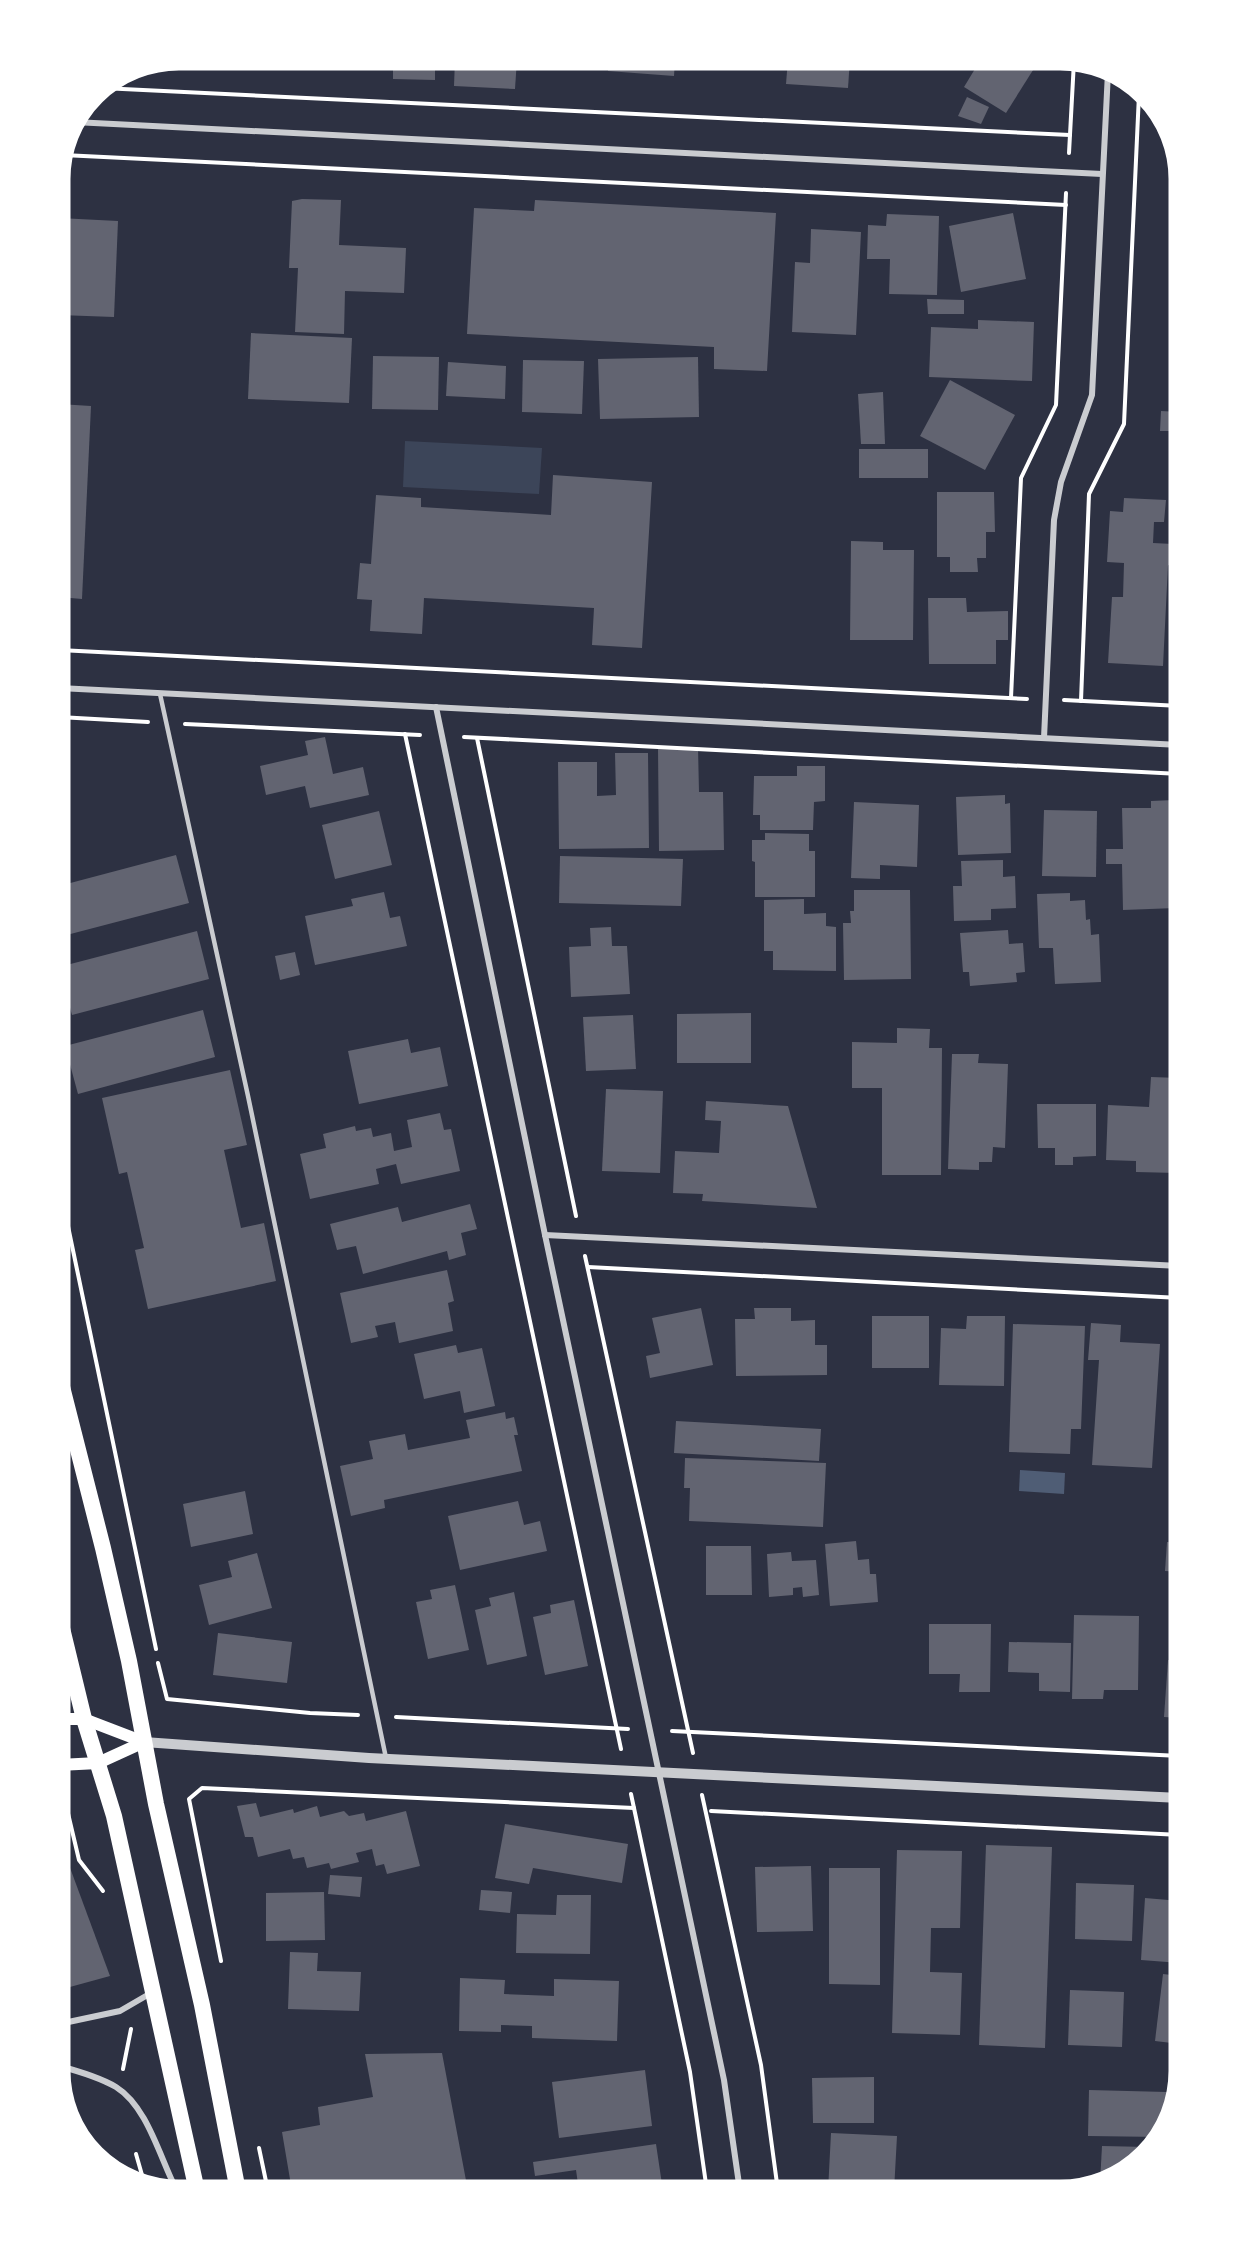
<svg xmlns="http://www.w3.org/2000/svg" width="1239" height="2250" viewBox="0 0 1239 2250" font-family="Lato,sans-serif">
<rect width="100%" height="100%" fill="#2d3142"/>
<polygon fill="#3c4559" points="405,441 542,448 539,494 403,487"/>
<polygon fill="#4f5d75" points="1020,1470 1065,1473 1064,1494 1019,1491"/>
<g fill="#626471">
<polygon points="393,59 435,59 435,80 393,79"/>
<polygon points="455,59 517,59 515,89 454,86"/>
<polygon points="567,59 596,59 596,63"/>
<polygon points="609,59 675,59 674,76 608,71"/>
<polygon points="712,59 756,59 755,63 712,60"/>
<polygon points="788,59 850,59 848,88 786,84"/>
<polygon points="981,59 1040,59 1006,113 964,87"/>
<polygon points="967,97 989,107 981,124 958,116"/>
<polygon points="302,199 341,200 339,245 406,248 404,293 345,291 344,334 295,332 298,268 289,268 292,201"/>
<polygon points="535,200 776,213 767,371 714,369 714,347 467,334 474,208 534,211"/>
<polygon points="1013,213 1026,279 961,292 949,226"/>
<polygon points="887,214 939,216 937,295 889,294 890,259 867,259 868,225 886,226"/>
<polygon points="59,218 118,221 114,317 59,315"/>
<polygon points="1177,224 1180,224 1180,251 1175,250"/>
<polygon points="811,229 861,232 856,335 792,332 795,262 810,263"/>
<polygon points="1178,260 1180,260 1180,324 1175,324"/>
<polygon points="927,299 964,300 964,314 928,314"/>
<polygon points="978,320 1034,322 1032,381 929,377 931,327 978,329"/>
<polygon points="251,333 352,338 349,403 248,399"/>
<polygon points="373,356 439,357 438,410 372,409"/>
<polygon points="698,357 699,417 600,419 598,359"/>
<polygon points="523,360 584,361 582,414 522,412"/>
<polygon points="448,362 506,366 505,399 446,396"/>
<polygon points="950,380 1015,415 985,470 920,436"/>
<polygon points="883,392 885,444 861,444 858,394"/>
<polygon points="59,404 91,406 82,599 59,597"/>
<polygon points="1161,411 1180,412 1180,433 1179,431 1160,431"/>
<rect x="859" y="449" width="69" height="29"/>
<rect x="1170" y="450" width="10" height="8"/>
<polygon points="553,475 652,482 642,648 592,645 594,608 424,598 422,634 370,631 372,600 357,599 360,563 371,564 376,495 421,498 421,507 551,515"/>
<polygon points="937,492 994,492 995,532 986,532 986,558 977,558 978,572 950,572 950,557 937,557"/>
<polygon points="1124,498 1166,500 1164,522 1154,522 1153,543 1173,544 1171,566 1168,565 1163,666 1108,663 1112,597 1123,597 1124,563 1107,562 1110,511 1123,512"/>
<polygon points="851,541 883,542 883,550 914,550 913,640 850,640"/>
<polygon points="928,598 966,598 967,612 1008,611 1008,640 996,640 996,664 929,664"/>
<polygon points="325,737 333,774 363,767 369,795 310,808 305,786 266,795 260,766 308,755 305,741"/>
<polygon points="698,747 699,792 723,792 724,850 659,851 658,748"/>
<polygon points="615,753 648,753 649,848 559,849 558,762 597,762 597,796 616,795"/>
<polygon points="797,766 825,766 825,801 814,802 813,830 760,830 760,815 753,815 754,776 797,776"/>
<polygon points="1005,795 1005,804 1010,803 1011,853 958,855 956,797"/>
<polygon points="1174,800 1176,908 1123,910 1122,864 1106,864 1106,849 1123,849 1122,808 1151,808 1151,801"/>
<polygon points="854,802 919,805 917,867 880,865 880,879 851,878"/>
<polygon points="1044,810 1097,811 1096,877 1042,876"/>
<polygon points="379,811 392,865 335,879 322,825"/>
<polygon points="765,833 809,834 809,851 815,851 815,897 755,897 755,862 752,861 752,840 765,840"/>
<polygon points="176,855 189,903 59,937 59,886"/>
<polygon points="560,856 683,859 681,906 559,903"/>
<polygon points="1003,860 1003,877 1015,876 1016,908 991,909 991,920 954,921 953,886 962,886 961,861"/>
<polygon points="854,890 910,890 911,979 844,980 843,923 851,923 850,911 854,911"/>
<polygon points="384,892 390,918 400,916 407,946 315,965 305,916 353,906 351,899"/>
<polygon points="1070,893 1070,901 1085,900 1086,920 1090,919 1091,935 1099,934 1101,982 1055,984 1053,948 1039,948 1037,894"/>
<polygon points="804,899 804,914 826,913 826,926 836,927 836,971 773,970 773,951 764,951 764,900"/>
<polygon points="611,927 612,946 627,946 630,994 571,997 569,947 591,946 590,928"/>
<polygon points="1008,930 1009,944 1023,943 1025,972 1016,973 1017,982 970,986 969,972 963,972 960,933"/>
<polygon points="197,931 209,979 72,1015 59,967"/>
<polygon points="295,952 300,975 280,980 275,956"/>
<polygon points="203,1010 215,1057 78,1094 65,1046"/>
<polygon points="751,1013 751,1063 677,1063 677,1014"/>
<polygon points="633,1015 636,1069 586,1071 583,1017"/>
<polygon points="897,1028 930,1029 929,1048 942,1048 941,1175 882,1175 882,1088 852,1088 852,1042 897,1043"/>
<polygon points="408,1039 411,1053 440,1047 448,1086 359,1104 348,1051"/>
<polygon points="952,1054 979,1054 978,1063 1008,1064 1005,1148 993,1147 992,1162 979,1162 979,1170 948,1169"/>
<polygon points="230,1070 247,1145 224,1150 241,1228 264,1223 276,1281 148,1309 135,1250 144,1248 127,1172 119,1174 102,1098"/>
<polygon points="1151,1077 1180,1078 1177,1173 1136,1172 1136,1161 1106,1160 1108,1105 1149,1107"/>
<polygon points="606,1089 663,1091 660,1173 602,1171"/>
<polygon points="706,1101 788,1106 817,1208 702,1201 703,1194 673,1193 675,1151 719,1153 721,1121 705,1120"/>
<polygon points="1037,1104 1096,1104 1096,1156 1073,1157 1073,1165 1055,1165 1055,1148 1038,1148"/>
<polygon points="440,1113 444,1130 451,1129 460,1171 401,1184 396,1164 376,1169 379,1184 310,1199 300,1154 326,1148 323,1134 355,1126 356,1131 371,1128 373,1137 391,1133 394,1151 412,1147 407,1120"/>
<polygon points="470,1204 477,1229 461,1233 466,1255 449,1260 447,1251 363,1274 356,1246 337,1250 330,1224 398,1207 402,1222"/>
<polygon points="447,1270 454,1301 448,1303 453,1331 399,1343 395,1322 375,1326 378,1337 351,1343 340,1293"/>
<polygon points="701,1308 713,1365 650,1378 646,1356 660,1353 652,1318"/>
<polygon points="754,1308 791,1308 791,1321 815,1320 815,1345 827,1345 827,1375 736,1376 735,1319 755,1319"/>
<rect x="872" y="1316" width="57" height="52"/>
<polygon points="967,1316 1005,1316 1004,1386 939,1385 941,1328 966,1329"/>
<polygon points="1091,1323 1121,1325 1120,1342 1160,1344 1152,1468 1092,1465 1099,1360 1088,1360"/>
<polygon points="1013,1324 1085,1326 1081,1429 1071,1429 1070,1454 1009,1452"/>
<polygon points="456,1345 458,1353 482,1348 495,1406 464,1413 460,1391 424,1399 414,1354"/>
<polygon points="1179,1381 1180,1381 1180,1403 1178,1403"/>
<polygon points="505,1412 506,1419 514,1417 518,1435 514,1435 522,1471 384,1500 385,1508 351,1516 340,1466 373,1459 369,1441 405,1434 408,1450 470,1438 466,1420"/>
<polygon points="676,1421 821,1429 819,1461 674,1453"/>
<polygon points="685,1458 826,1463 823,1527 689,1521 690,1488 684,1488"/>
<polygon points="245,1491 253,1534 191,1547 183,1504"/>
<polygon points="518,1501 524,1525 540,1521 547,1551 460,1570 448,1516"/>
<polygon points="856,1541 858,1560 869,1559 870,1574 876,1574 878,1602 830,1606 825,1544"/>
<polygon points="1167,1542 1180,1543 1180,1572 1165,1571"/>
<polygon points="706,1546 751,1546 752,1595 706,1595"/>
<polygon points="791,1552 792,1561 816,1560 819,1595 803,1597 802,1587 793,1588 793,1595 769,1597 767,1554"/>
<polygon points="257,1553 272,1608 209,1625 199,1585 232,1577 228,1561"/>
<polygon points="1174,1584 1180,1584 1180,1608 1172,1607"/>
<polygon points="455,1585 469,1650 428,1659 416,1602 432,1599 430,1590"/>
<polygon points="514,1592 527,1656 487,1665 475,1610 491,1606 489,1598"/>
<polygon points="574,1600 588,1666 545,1675 533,1617 551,1613 550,1605"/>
<polygon points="1074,1615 1139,1616 1138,1690 1104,1690 1103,1699 1072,1699"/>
<polygon points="1179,1616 1180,1616 1180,1637 1177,1637"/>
<polygon points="929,1624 991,1624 990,1692 959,1692 960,1674 929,1674"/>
<polygon points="218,1633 292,1642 287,1683 213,1675"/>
<polygon points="1009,1642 1071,1643 1070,1692 1039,1691 1039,1673 1008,1672"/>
<polygon points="1168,1660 1180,1661 1180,1718 1164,1717"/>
<polygon points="256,1803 260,1817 293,1809 294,1813 317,1806 320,1817 344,1811 349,1816 364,1813 366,1821 406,1811 420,1866 387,1874 384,1864 376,1866 372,1849 356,1853 359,1862 331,1869 329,1863 307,1868 304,1857 293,1859 290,1849 258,1857 253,1837 245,1837 237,1806"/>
<polygon points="505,1824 628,1844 622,1883 533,1868 529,1884 495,1878"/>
<polygon points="59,1838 110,1976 59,1990"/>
<polygon points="986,1845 1052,1847 1045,2048 979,2045"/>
<polygon points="897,1850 962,1851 960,1928 931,1928 930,1972 962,1973 960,2035 892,2033"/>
<polygon points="811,1866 813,1931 757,1932 755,1867"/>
<polygon points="829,1868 880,1868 880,1985 829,1984"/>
<polygon points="330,1875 362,1877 360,1897 328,1894"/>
<polygon points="1076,1883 1134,1885 1132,1941 1075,1939"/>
<polygon points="481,1890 512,1892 510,1913 479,1910"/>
<polygon points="324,1892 325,1940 266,1941 266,1893"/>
<polygon points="557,1895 591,1895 590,1954 516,1953 517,1914 556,1915"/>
<polygon points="1145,1898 1180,1901 1180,1963 1141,1960"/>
<polygon points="290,1952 318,1953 317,1971 361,1972 359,2011 288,2009"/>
<polygon points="1163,1974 1180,1976 1180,2044 1155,2041"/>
<polygon points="460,1978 505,1980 504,1994 554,1996 554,1979 619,1981 617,2041 532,2038 532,2026 501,2025 501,2032 459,2031"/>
<polygon points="1070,1990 1124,1992 1122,2047 1068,2045"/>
<polygon points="442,2053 468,2191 292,2191 282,2132 320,2125 318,2107 373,2097 365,2054"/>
<polygon points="645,2070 652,2126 559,2138 552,2082"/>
<polygon points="874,2077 874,2123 813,2123 812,2078"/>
<polygon points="1089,2090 1167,2092 1166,2118 1161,2137 1088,2136"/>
<polygon points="831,2133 897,2136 894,2191 858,2189 858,2191 828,2191"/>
<polygon points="656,2144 663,2191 579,2191 576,2170 535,2176 533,2162"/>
<polygon points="1102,2146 1148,2147 1106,2182 1100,2183"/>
</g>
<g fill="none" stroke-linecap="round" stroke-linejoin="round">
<g stroke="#fff" stroke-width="4">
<polyline points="102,88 1070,135"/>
<polyline points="1069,153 1074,61"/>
<polyline points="63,155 1066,205"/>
<polyline points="59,650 1027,699"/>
<polyline points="1011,698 1021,478 1056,405 1066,193"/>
<polyline points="1064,700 1180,706"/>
<polyline points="1081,701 1089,494 1124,424 1139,94"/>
<polyline points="59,717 148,722"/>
<polyline points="185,724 420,735"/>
<polyline points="405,734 621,1749"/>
<polyline points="464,737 1180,774"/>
<polyline points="477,738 576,1216"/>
<polyline points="59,1183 156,1649"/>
<polyline points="585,1256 693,1753"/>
<polyline points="588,1267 1180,1298"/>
<polyline points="158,1663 167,1699 310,1713 358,1715"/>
<polyline points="396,1717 628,1729"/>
<polyline points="672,1731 1180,1756"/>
<polyline points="62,1788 79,1860 103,1891"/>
<polyline points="631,1794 690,2072 707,2191"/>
<polyline points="702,1795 761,2065 778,2191"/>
<polyline points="711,1811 1180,1835"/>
<polyline points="221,1961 189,1799 202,1788 634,1808"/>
<polyline points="123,2069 131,2029"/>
<polyline points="259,2148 268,2191"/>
<polyline points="136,2154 144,2182"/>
</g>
<polyline stroke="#caccd0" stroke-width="4.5" points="160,694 248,1096 386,1758"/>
<g stroke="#caccd0" stroke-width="6">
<polyline points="74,122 1102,174"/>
<polyline points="59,688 1180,745"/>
<polyline points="436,707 545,1235 724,2080 740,2191"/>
<polyline points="1044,738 1054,520 1061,482 1092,395 1108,72"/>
<polyline points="545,1235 1180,1266"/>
<polyline points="59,2024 120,2011 151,1993"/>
<path d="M 59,2066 C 78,2071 99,2077 116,2087 C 148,2107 160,2159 177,2191"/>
</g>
<polyline stroke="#caccd0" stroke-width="10" points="144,1742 369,1758 1180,1798"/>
<g stroke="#fff" stroke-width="12">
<polyline points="59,1719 84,1719 144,1742"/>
<polyline points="59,1765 98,1763 144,1742"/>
</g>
<g stroke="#fff" stroke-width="16">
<polyline points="59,1375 103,1548 129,1661 156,1804 202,2005 238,2191"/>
<polyline points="59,1616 84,1719 114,1816 197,2191"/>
</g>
</g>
<path d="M0 0H1239V2250H0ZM179 69H1060A110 110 0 0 1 1170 179V2071A110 110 0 0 1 1060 2181H179A110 110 0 0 1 69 2071V179A110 110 0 0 1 179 69Z" fill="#fff" fill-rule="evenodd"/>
<path fill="none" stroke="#fff" stroke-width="3" d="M179 69H1060A110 110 0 0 1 1170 179V2071A110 110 0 0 1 1060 2181H179A110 110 0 0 1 69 2071V179A110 110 0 0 1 179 69Z"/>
</svg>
